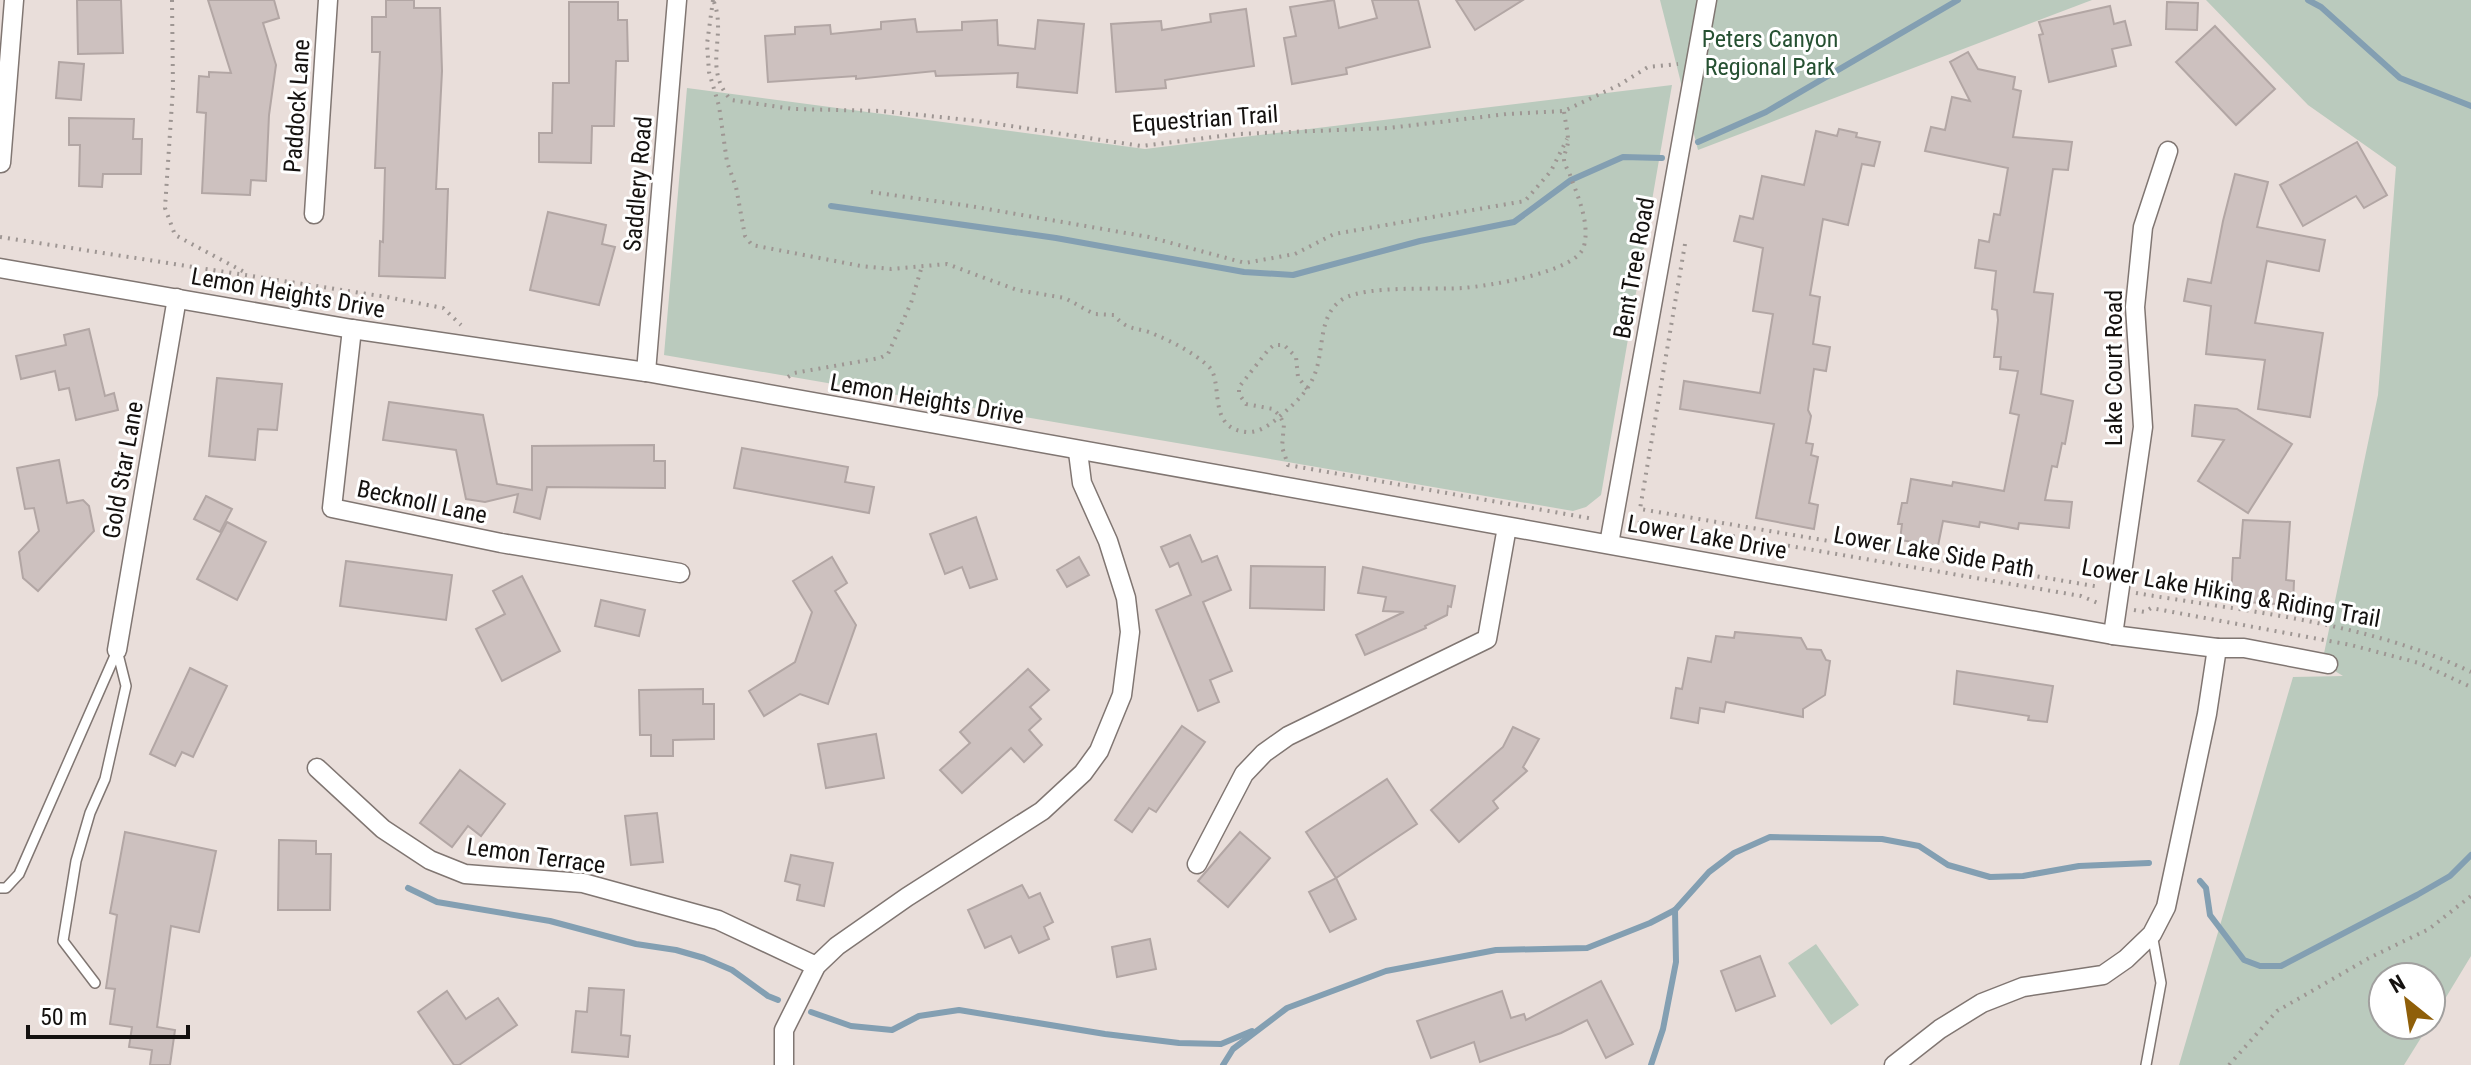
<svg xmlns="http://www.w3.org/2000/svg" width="2471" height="1065" viewBox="0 0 2471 1065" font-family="'Roboto Condensed',sans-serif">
<rect width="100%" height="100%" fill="#e9deda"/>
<g fill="#bacabd">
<polygon points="1660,0 2092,0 1698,150"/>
<polygon points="2206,0 2471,0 2471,956 2431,1022 2431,977 2383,977 2383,1025 2429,1025 2404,1065 2179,1065 2293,677 2343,676 2322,663 2378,395 2396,167 2308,105"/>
<polygon points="1672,85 1601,495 1586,507 1573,511 664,355 687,88 1145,149"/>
<polygon points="1816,944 1859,1005 1831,1025 1788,963"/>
</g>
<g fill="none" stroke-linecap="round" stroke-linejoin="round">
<g stroke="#839fb2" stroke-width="6">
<polyline points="2308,0 2321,7 2400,78 2471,106"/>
<polyline points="1698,142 1766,112 1958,0"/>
<polyline points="831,206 1056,238 1244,272 1293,275 1420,241 1514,222 1571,180 1623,157 1662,158"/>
<polyline points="2200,881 2206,888 2210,915 2244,960 2260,966 2281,966 2417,895 2450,876 2471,855"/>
<polyline points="408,888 437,902 550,921 636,944 676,950 704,958 732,970 768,996 778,1000"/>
<polyline points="811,1012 851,1026 892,1030 919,1016 959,1010 1105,1034 1179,1043 1221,1044 1252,1031"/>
<polyline points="1223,1065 1233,1049 1287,1008 1386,971 1496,950 1587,948 1650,923 1675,910 1709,872 1734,853 1770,837 1882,839 1919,846 1948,865 1990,877 2023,876 2079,866 2149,863"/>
<polyline points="1651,1065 1663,1029 1676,962 1675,910"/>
</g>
</g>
<g fill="#cdc1bf" stroke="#b2a6a4" stroke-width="2">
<polygon points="77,0 121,0 123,53 78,54"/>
<polygon points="208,0 274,0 279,18 263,23 276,65 269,115 266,181 251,180 250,195 202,193 206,113 197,112 199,76 209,77 209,72 231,73"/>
<polygon points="386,0 414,0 414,8 440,8 442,71 436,189 448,189 445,278 379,276 380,241 383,242 385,168 375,168 380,52 372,52 372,17 386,17"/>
<polygon points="1334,0 1339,28 1377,18 1372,0 1418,0 1430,47 1346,68 1347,74 1292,84 1284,38 1296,36 1290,7"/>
<polygon points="1456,0 1523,0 1475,30"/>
<polygon points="569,2 618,2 618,20 627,20 628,61 616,61 614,126 592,126 591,163 539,162 539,133 552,133 553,83 569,83"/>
<polygon points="2167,2 2198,3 2197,30 2166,29"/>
<polygon points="2110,6 2114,24 2125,21 2131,45 2112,49 2116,66 2049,82 2039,35 2043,34 2039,22"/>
<polygon points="1246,9 1254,66 1165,80 1166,88 1116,92 1111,24 1161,21 1162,30 1211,22 1210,14"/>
<polygon points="915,19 917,32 962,30 962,22 997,20 998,45 1035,49 1038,20 1084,24 1077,93 1017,87 1018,73 936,76 935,71 856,79 856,76 768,82 765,36 795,34 795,27 830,25 831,34 881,29 881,22"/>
<polygon points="2215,26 2275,89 2236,125 2176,62"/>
<polygon points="1968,52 1978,69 2015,77 2013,89 2021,91 2013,137 2072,142 2068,170 2053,169 2034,292 2053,294 2041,394 2073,401 2065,444 2062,443 2057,467 2052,466 2045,500 2072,502 2069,528 2019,523 2018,529 1980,522 1979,527 1943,521 1938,546 1900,540 1902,524 1898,524 1902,503 1907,503 1911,479 1952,486 1953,482 2004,491 2019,415 2010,413 2018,371 2000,369 2001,357 1994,357 1998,320 1997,310 1992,309 1996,271 1975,268 1979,240 1989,242 1994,214 2000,215 2008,168 1925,151 1931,127 1945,130 1952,97 1970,101 1950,62"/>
<polygon points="59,62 84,64 81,100 56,98"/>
<polygon points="69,118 134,119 133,139 142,139 141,174 103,174 102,187 79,186 80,145 69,145"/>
<polygon points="1839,129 1857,133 1856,137 1880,142 1874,166 1862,164 1848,225 1823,219 1810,295 1820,297 1813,344 1830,347 1826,371 1814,369 1808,410 1811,416 1806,443 1813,444 1811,455 1818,457 1809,503 1818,505 1814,529 1756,518 1774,424 1680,409 1684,381 1760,393 1773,314 1753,311 1763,248 1734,241 1740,216 1753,219 1762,176 1804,185 1816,131 1837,136"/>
<polygon points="2357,142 2387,195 2364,208 2356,196 2303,226 2280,185"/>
<polygon points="2235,174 2268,182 2257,227 2325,240 2319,271 2267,261 2255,323 2323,333 2310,417 2258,409 2265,360 2206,354 2211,306 2184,301 2188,279 2211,283 2223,221"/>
<polygon points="548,212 606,225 602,244 615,247 599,305 530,290"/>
<polygon points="89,329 105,396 114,393 118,410 76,420 69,388 59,390 55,371 21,379 16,356 66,345 64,335"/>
<polygon points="217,378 282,384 277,430 258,429 255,460 209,456"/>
<polygon points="389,402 483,415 497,484 532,490 532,446 654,445 654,461 665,461 665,488 547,487 540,519 514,512 518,494 485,502 466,499 456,450 383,440"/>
<polygon points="2195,405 2237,409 2292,444 2248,513 2198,481 2224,440 2192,436"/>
<polygon points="742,448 848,467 845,482 874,487 869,513 734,488"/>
<polygon points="59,460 67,503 83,500 89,506 94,531 38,591 23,578 19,552 39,531 34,508 25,509 17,468"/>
<polygon points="206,496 232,509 220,532 194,519"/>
<polygon points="976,517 997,579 970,588 962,567 945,574 930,534"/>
<polygon points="2243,520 2290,522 2286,580 2294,581 2293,605 2231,601 2233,558 2240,558"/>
<polygon points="227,522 266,542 237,600 197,579"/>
<polygon points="1190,535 1202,562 1217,556 1231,590 1203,602 1232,671 1210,680 1219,702 1198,711 1156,610 1191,595 1178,563 1170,567 1161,547"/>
<polygon points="832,557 847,583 835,591 856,625 828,704 800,694 764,716 749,691 795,662 812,612 793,581"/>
<polygon points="1079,557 1089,575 1067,587 1057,570"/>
<polygon points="346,561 452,575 446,620 340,606"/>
<polygon points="1251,566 1325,567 1324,610 1250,608"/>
<polygon points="1363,567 1455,586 1451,607 1448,606 1447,615 1425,626 1426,628 1365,655 1356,635 1404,612 1383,611 1386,597 1358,593"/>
<polygon points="522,576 560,651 502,681 476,629 505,614 493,591"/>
<polygon points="601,600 645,610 639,636 595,626"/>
<polygon points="1735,632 1801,638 1807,649 1821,650 1826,660 1830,661 1825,695 1803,709 1803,717 1726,702 1724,712 1700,708 1698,723 1671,718 1676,688 1682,689 1688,658 1711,662 1716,636 1734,638"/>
<polygon points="190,668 227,686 193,757 182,752 175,766 150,754"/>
<polygon points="1028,669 1049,690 1030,707 1041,719 1029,730 1042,745 1024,762 1011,748 962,793 940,770 970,743 960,732"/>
<polygon points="1957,671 2053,686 2047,722 2028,720 2029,716 1954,704"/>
<polygon points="703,689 703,704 714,704 714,739 673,740 673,756 651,756 651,735 640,735 639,690"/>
<polygon points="1182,726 1205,742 1156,812 1149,808 1132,832 1115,820"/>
<polygon points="1513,727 1539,739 1523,767 1527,771 1493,801 1498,808 1459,842 1431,810 1503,747"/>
<polygon points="876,734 884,778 826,788 818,744"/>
<polygon points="460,770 505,804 481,836 468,826 452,847 420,823"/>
<polygon points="1387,779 1417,824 1336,878 1306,832"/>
<polygon points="657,813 663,862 631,865 625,816"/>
<polygon points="125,832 216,851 199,932 171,926 157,1027 175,1030 170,1065 150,1065 152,1050 129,1047 132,1027 110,1024 115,989 106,988 117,915 110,913"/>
<polygon points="1240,832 1270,858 1228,907 1198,881"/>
<polygon points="279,840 316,841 316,854 331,854 330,910 278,910"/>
<polygon points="791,855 833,863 824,906 797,900 800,885 785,881"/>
<polygon points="1336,878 1356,919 1330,932 1309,892"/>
<polygon points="1022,885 1029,898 1040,893 1053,922 1044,927 1049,939 1019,953 1011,936 985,948 968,910"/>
<polygon points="1150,939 1156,969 1117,977 1112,947"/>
<polygon points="1760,956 1775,996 1736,1011 1721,971"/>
<polygon points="1601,981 1633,1044 1606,1058 1587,1020 1561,1033 1480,1062 1474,1042 1431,1058 1417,1021 1502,991 1511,1018 1524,1014 1526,1020"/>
<polygon points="589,988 624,990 621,1035 630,1036 628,1057 572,1052 576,1011 587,1012"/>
<polygon points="447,991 466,1019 498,998 517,1025 459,1065 454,1065 418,1012"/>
</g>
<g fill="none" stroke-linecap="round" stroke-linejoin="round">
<defs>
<g id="lane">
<polyline points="0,888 6,888 19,874 117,651"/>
<polyline points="95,983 63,941 76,861 90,813 105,779 126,686 117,650"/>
<polyline points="2146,1065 2161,983 2152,934"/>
</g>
<g id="street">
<polyline points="1,163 14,0"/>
<polyline points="314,214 328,0"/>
<polyline points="0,268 352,329 646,372 2113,635 2217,648 2244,648 2328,664"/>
<polyline points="352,329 332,508 501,543 680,573"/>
<polyline points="646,372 677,0"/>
<polyline points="1609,544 1707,0"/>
<polyline points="2113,635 2143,427 2135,307 2143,227 2168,151"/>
<polyline points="117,650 177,298"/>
<polyline points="317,768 383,829 430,860 465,874 583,883 718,920 816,966"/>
<polyline points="1197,864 1244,774 1264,753 1288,736 1487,639 1507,527"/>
<polyline points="784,1065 784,1030 816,966 837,946 907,897 1042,811 1083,773 1099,751 1122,695 1130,632 1126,598 1108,541 1082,483 1078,452"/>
<polyline points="1894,1065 1940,1029 1982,1003 2023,987 2103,975 2126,959 2152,934 2166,907 2207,714 2217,648"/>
</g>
</defs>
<use href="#lane" stroke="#807672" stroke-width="12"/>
<use href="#street" stroke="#807672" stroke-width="21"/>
<g stroke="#9e9693" stroke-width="4" stroke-dasharray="2 6" stroke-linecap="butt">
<polyline points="172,0 173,88 165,208 175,235 246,273"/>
<path d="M 713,0 L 707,44 L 709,72 L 719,106 L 727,162 L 736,187 L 745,236 L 752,245 L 861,266 L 891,269 L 947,264 L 1017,290 L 1065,298 L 1094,314 L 1114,315 C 1129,333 1138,326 1156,335 C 1173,342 1194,353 1208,366 C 1225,380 1205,429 1247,432 C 1259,433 1271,424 1279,417 C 1293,405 1307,393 1314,376 C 1325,351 1317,315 1343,299 C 1367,285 1433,290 1463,288 C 1488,286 1578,272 1584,246 C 1590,223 1578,197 1570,175 C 1568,170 1564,164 1564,159 C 1564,153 1568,147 1568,141 C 1568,131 1565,121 1564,111"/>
<path d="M 714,2 C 727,37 702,68 731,100 L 793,109 L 882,111 L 978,121 L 1141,146 L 1238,134 L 1389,128 L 1507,114 L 1564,111 L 1619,85 L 1648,67 L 1678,64"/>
<polyline points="871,192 970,206 1149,237 1245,263 1295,254 1334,234 1525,201 1551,171 1567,139"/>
<polyline points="0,237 387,297 443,308 461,325"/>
<polyline points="1685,244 1640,509 2100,587"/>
<polyline points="788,377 794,373 880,358 888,354 911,303 922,266"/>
<polyline points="1307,389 1298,377 1296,357 1284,345 1274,345 1269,349 1239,387 1239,394 1246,404 1273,409 1280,416 1284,424 1282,447 1288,465 1594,519"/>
<polyline points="1630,524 1650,522 2081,596 2098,603"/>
<path d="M 2136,593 C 2248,612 2368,622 2471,672"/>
<polyline points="2134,610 2145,612 2151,608 2351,645 2419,663 2471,687"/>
<polyline points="2229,1065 2277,1011 2369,958 2429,929 2471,896"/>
</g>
<use href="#lane" stroke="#fff" stroke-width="9"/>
<use href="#street" stroke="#fff" stroke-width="18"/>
</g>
<g text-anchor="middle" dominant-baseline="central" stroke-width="6" stroke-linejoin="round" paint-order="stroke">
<g font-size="24" fill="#265132" stroke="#fff">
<text x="1770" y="39">Peters Canyon<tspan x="1770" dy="28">Regional Park</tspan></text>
</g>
<g font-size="24" fill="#14110f" stroke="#fff">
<text transform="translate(297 106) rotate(-86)">Paddock Lane</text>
<text transform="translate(1205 119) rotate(-4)">Equestrian Trail</text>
<text transform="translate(638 184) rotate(-85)">Saddlery Road</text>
<text transform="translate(1634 268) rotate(-80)">Bent Tree Road</text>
<text transform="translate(288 293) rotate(10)">Lemon Heights Drive</text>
<text transform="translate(2114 368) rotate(-90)">Lake Court Road</text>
<text transform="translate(927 399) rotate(10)">Lemon Heights Drive</text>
<text transform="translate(123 470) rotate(-80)">Gold Star Lane</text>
<text transform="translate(422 502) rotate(12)">Becknoll Lane</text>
<text transform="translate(1707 537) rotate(10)">Lower Lake Drive</text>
<text transform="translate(1934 552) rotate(10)">Lower Lake Side Path</text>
<text transform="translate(2231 593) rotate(10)">Lower Lake Hiking &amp; Riding Trail</text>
<text transform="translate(536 856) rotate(8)">Lemon Terrace</text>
</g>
</g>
<g transform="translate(2407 1001) rotate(330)"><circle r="38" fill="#ffffff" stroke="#a1a09f" stroke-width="2"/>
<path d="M0-6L14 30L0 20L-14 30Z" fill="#8f5f09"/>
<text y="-12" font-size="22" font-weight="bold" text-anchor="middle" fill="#14110f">N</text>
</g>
<path d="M28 1025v12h160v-12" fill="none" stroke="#14110f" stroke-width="4"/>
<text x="40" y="1025" font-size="24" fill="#14110f" stroke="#ffffff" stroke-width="6" paint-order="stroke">50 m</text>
</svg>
